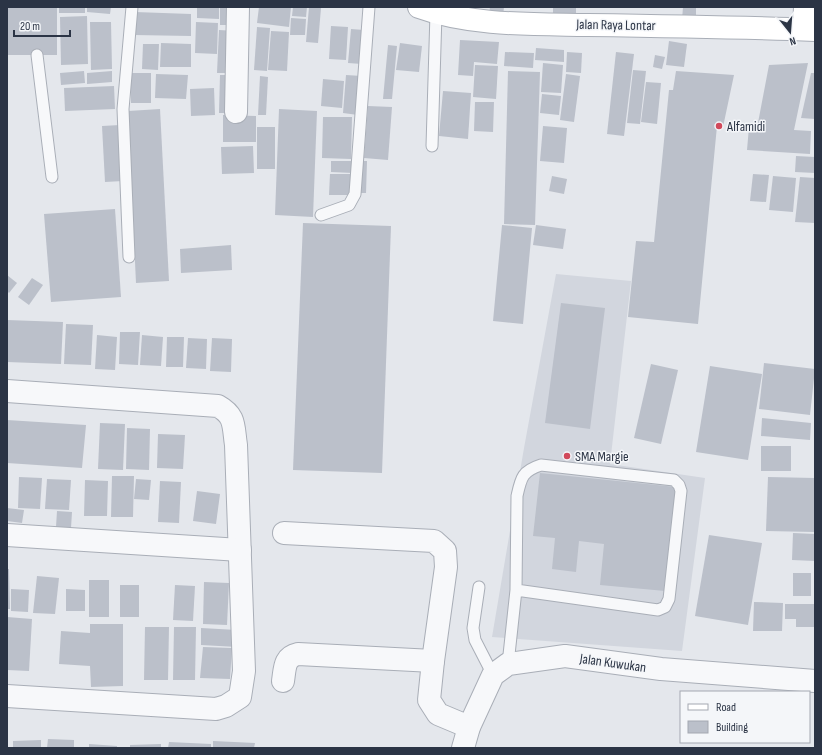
<svg xmlns="http://www.w3.org/2000/svg" width="822" height="755" viewBox="0 0 822 755" font-family="'Sofia Sans Condensed',sans-serif">
<rect width="100%" height="100%" fill="#e4e7ec"/>
<polygon fill="#d2d6de" points="556,274 631,281 610,464 705,478 682,651 492,637 524,448"/>
<g fill="#bbc0ca">
<rect x="7" y="7" width="50" height="48"/>
<rect x="59" y="7" width="26" height="6"/>
<polygon points="87,7 111,7 110,14 87,12"/>
<polygon points="197,7 219,7 219,19 197,18"/>
<rect x="220" y="7" width="16" height="18"/>
<polygon points="259,7 291,7 289,27 257,23"/>
<polygon points="293,7 307,7 306,17 292,16"/>
<polygon points="309,7 321,8 318,43 306,42"/>
<polygon points="490,7 504,7 503,16 489,15"/>
<polygon points="553,7 576,7 576,14 553,13"/>
<polygon points="683,7 696,7 696,21 682,20"/>
<polygon points="135,12 191,14 191,36 134,35"/>
<polygon points="87,16 88,64 61,65 60,17"/>
<polygon points="291,18 306,19 305,35 290,35"/>
<polygon points="90,22 111,22 112,69 91,70"/>
<polygon points="196,22 218,23 217,54 195,53"/>
<polygon points="331,26 348,27 346,60 329,59"/>
<polygon points="257,27 270,28 267,71 254,70"/>
<polygon points="351,29 364,30 362,64 348,63"/>
<polygon points="219,30 236,31 234,73 217,73"/>
<polygon points="271,31 289,32 287,71 268,70"/>
<polygon points="460,40 499,42 497,64 474,62 473,76 458,75"/>
<polygon points="669,41 687,44 684,67 666,65"/>
<polygon points="161,43 191,44 191,67 160,67"/>
<polygon points="400,43 422,46 419,72 396,70"/>
<polygon points="143,44 159,44 158,70 142,69"/>
<polygon points="388,45 397,46 392,99 383,99"/>
<polygon points="536,48 564,50 564,62 535,60"/>
<polygon points="505,52 534,53 533,68 504,66"/>
<polygon points="567,52 582,53 581,73 566,72"/>
<polygon points="616,52 634,54 624,136 607,134"/>
<polygon points="655,55 665,57 662,69 653,67"/>
<polygon points="543,63 563,65 561,93 541,92"/>
<polygon points="808,63 794,130 811,131 810,154 747,150 749,127 757,128 769,65"/>
<polygon points="475,65 498,66 496,99 473,97"/>
<polygon points="633,70 646,71 640,124 627,123"/>
<polygon points="84,71 85,83 61,85 60,73"/>
<polygon points="112,71 112,82 87,84 87,73"/>
<polygon points="508,71 540,72 535,225 504,224"/>
<polygon points="676,71 734,75 723,127 717,126 698,324 628,317 636,241 654,242 669,90 673,90"/>
<rect x="131" y="73" width="20" height="30"/>
<polygon points="811,73 815,73 815,119 801,118"/>
<polygon points="156,74 188,75 186,99 155,98"/>
<polygon points="566,74 580,76 574,122 560,120"/>
<polygon points="220,75 235,75 233,113 219,113"/>
<polygon points="346,75 362,76 358,115 343,113"/>
<polygon points="260,76 268,77 266,115 258,115"/>
<polygon points="323,79 344,81 342,108 321,106"/>
<polygon points="646,82 661,83 657,124 641,122"/>
<polygon points="114,86 115,109 65,111 64,88"/>
<polygon points="214,88 215,115 191,116 190,89"/>
<polygon points="443,91 471,93 468,139 439,136"/>
<polygon points="542,94 561,96 559,115 540,113"/>
<polygon points="475,102 494,102 493,132 474,131"/>
<polygon points="368,106 392,107 388,160 364,158"/>
<polygon points="160,109 169,281 136,283 128,111"/>
<polygon points="279,109 317,111 313,217 275,215"/>
<polygon points="223,115 256,116 256,142 223,142"/>
<polygon points="323,117 352,117 351,159 322,158"/>
<polygon points="120,125 123,181 105,182 102,126"/>
<polygon points="543,126 567,128 564,163 540,161"/>
<rect x="257" y="127" width="18" height="42"/>
<polygon points="253,146 254,173 222,174 221,147"/>
<polygon points="796,156 815,157 815,173 795,172"/>
<polygon points="331,161 354,161 353,173 331,172"/>
<polygon points="359,161 367,161 366,193 357,193"/>
<polygon points="330,174 353,174 352,195 329,195"/>
<polygon points="753,174 769,175 766,202 750,201"/>
<polygon points="552,176 567,179 564,194 549,191"/>
<polygon points="773,176 796,178 793,212 769,210"/>
<polygon points="800,177 815,178 815,223 795,222"/>
<polygon points="115,209 121,297 51,302 44,214"/>
<polygon points="303,223 391,226 382,473 293,470"/>
<polygon points="502,225 532,228 523,324 493,321"/>
<polygon points="536,225 566,229 563,249 533,245"/>
<polygon points="231,245 232,270 181,273 180,249"/>
<polygon points="7,275 17,283 9,293 7,291"/>
<polygon points="32,278 43,285 29,305 18,297"/>
<polygon points="561,303 605,308 590,429 545,423"/>
<polygon points="7,320 63,322 61,364 7,362"/>
<polygon points="66,324 93,325 91,365 64,364"/>
<polygon points="120,332 140,332 138,365 119,364"/>
<polygon points="97,335 117,337 115,370 95,369"/>
<polygon points="142,335 163,337 161,366 140,365"/>
<polygon points="167,337 184,337 183,367 166,367"/>
<polygon points="188,338 207,339 206,369 186,368"/>
<polygon points="212,338 232,339 231,372 210,371"/>
<polygon points="764,363 815,369 810,415 759,409"/>
<polygon points="651,364 678,370 661,444 634,438"/>
<polygon points="710,366 762,374 748,460 696,452"/>
<polygon points="762,418 811,423 810,440 761,436"/>
<polygon points="7,420 86,425 82,468 7,463"/>
<polygon points="100,423 125,424 123,470 98,469"/>
<polygon points="127,428 150,429 149,470 126,469"/>
<polygon points="158,434 185,435 183,469 157,468"/>
<rect x="761" y="446" width="30" height="25"/>
<polygon points="540,473 676,487 665,591 600,585 604,544 579,541 576,572 552,569 555,538 533,536"/>
<polygon points="112,476 134,476 133,517 111,517"/>
<polygon points="19,477 42,478 40,509 18,508"/>
<polygon points="768,477 815,478 815,532 766,531"/>
<polygon points="47,479 71,480 69,510 45,509"/>
<polygon points="136,479 151,480 149,500 134,499"/>
<polygon points="85,480 108,481 107,516 84,516"/>
<polygon points="160,481 181,482 179,523 158,522"/>
<polygon points="197,491 220,494 216,524 193,521"/>
<polygon points="7,508 24,510 22,523 7,521"/>
<polygon points="57,511 72,512 71,528 56,527"/>
<polygon points="793,533 815,534 815,561 792,560"/>
<polygon points="709,535 762,543 748,625 695,616"/>
<polygon points="7,569 9,569 10,609 7,609"/>
<rect x="793" y="573" width="18" height="23"/>
<polygon points="37,576 59,578 55,614 33,613"/>
<rect x="89" y="580" width="20" height="37"/>
<polygon points="204,582 229,583 227,625 203,624"/>
<rect x="120" y="585" width="19" height="32"/>
<polygon points="175,585 195,586 193,621 173,620"/>
<polygon points="11,589 29,590 28,612 11,611"/>
<polygon points="66,589 85,590 85,611 66,611"/>
<polygon points="754,602 783,603 782,631 753,631"/>
<polygon points="785,604 815,604 815,627 796,627 796,619 785,619"/>
<polygon points="7,617 32,619 29,671 7,670"/>
<polygon points="90,624 123,624 123,686 91,687 90,666 59,664 61,631 90,633"/>
<polygon points="145,627 169,627 168,680 144,680"/>
<polygon points="174,627 196,627 195,680 173,680"/>
<polygon points="201,628 237,630 237,647 201,645"/>
<polygon points="203,647 232,648 230,679 200,678"/>
<polygon points="48,739 74,740 74,748 47,748"/>
<polygon points="41,740 41,748 13,748 13,741"/>
<polygon points="213,741 255,743 254,748 213,748"/>
<polygon points="169,742 211,744 211,748 168,748"/>
<polygon points="89,744 117,746 117,748 89,748"/>
<polygon points="161,744 161,748 130,748 130,745"/>
</g>
<g fill="none" stroke-linecap="round" stroke-linejoin="round">
<defs>
<g id="lane">
<polyline points="37,55 52,177"/>
<polyline points="432,146 436,13"/>
<polyline points="321,215 349,205 355,194 369,7"/>
<polyline points="129,257 123,109 132,7"/>
<polyline points="479,587 473,628 475,640 493,675"/>
<path d="M 508,664 L 516,590 L 517,496 C 521,478 522,471 541,465 L 674,480 L 679,485 L 681,491 L 669,599 L 665,607 L 658,610 L 516,590"/>
</g>
<g id="street">
<polyline points="236,112 238,7"/>
<path d="M 7,391 L 218,406 C 236,416 233,426 236,445 L 244,671 L 240,697 L 226,706 L 216,709 L 7,696"/>
<polyline points="284,533 434,541 445,551 446,567 433,661 429,700 438,714 469,727"/>
<polyline points="7,535 240,550"/>
<path d="M 283,681 C 285,668 284,657 298,654 L 433,661"/>
<polyline points="463,748 469,727 493,675 508,664 565,656 661,669 815,681"/>
</g>
<g id="secondary">
<path d="M 419,7 C 471,26 532,24 587,25 C 663,26 739,27 815,30"/>
<polyline points="804,29 805,7"/>
</g>
</defs>
<use href="#lane" stroke="#a9aeb7" stroke-width="13"/>
<use href="#street" stroke="#a9aeb7" stroke-width="24"/>
<use href="#secondary" stroke="#a9aeb7" stroke-width="24"/>
<use href="#lane" stroke="#f7f8fa" stroke-width="11"/>
<use href="#street" stroke="#f7f8fa" stroke-width="22"/>
<use href="#secondary" stroke="#fff" stroke-width="22"/>
</g>
<g fill="#d1495b" stroke="#f4f6f9" stroke-width="1.5">
<circle cx="719" cy="126" r="4"/>
<circle cx="567" cy="456" r="4"/>
</g>
<g text-anchor="middle" dominant-baseline="central" stroke-width="3" stroke-linejoin="round" paint-order="stroke">
<g font-size="14" fill="#2b3445" stroke="#f4f6f9">
<text transform="translate(616 25) rotate(1)">Jalan Raya Lontar</text>
<text transform="translate(613 663) rotate(8)">Jalan Kuwukan</text>
</g>
<g font-size="14" fill="#2b3445" stroke="#f4f6f9" text-anchor="start">
<text x="727" y="126">Alfamidi</text>
<text x="575" y="456">SMA Margie</text>
</g>
</g>
<rect width="822" height="755" fill="none" stroke="#2b3445" stroke-width="16"/>
<rect x="680" y="691" width="130" height="52" fill="#f4f6f9" stroke="#a4a8b1"/>
<rect x="688" y="704" width="20" height="6" fill="#ffffff" stroke="#a4a8b1"/>
<text x="716" y="711" font-size="12" fill="#2b3445">Road</text>
<rect x="688" y="721" width="20" height="12" fill="#bbc0ca" stroke="#a4a8b1"/>
<text x="716" y="731" font-size="12" fill="#2b3445">Building</text>
<g transform="translate(790 32) rotate(163)" stroke="#f4f6f9" stroke-width="3" paint-order="stroke">
<path d="M0-3L7 15L0 10L-7 15Z" fill="#2b3445"/>
<text y="-6" font-size="11" font-weight="bold" text-anchor="middle" fill="#2b3445">N</text>
</g>
<path d="M14 30v6h56v-6" fill="none" stroke="#2b3445" stroke-width="2"/>
<text x="20" y="30" font-size="12" fill="#2b3445" stroke="#f4f6f9" stroke-width="3" paint-order="stroke">20 m</text>
</svg>
